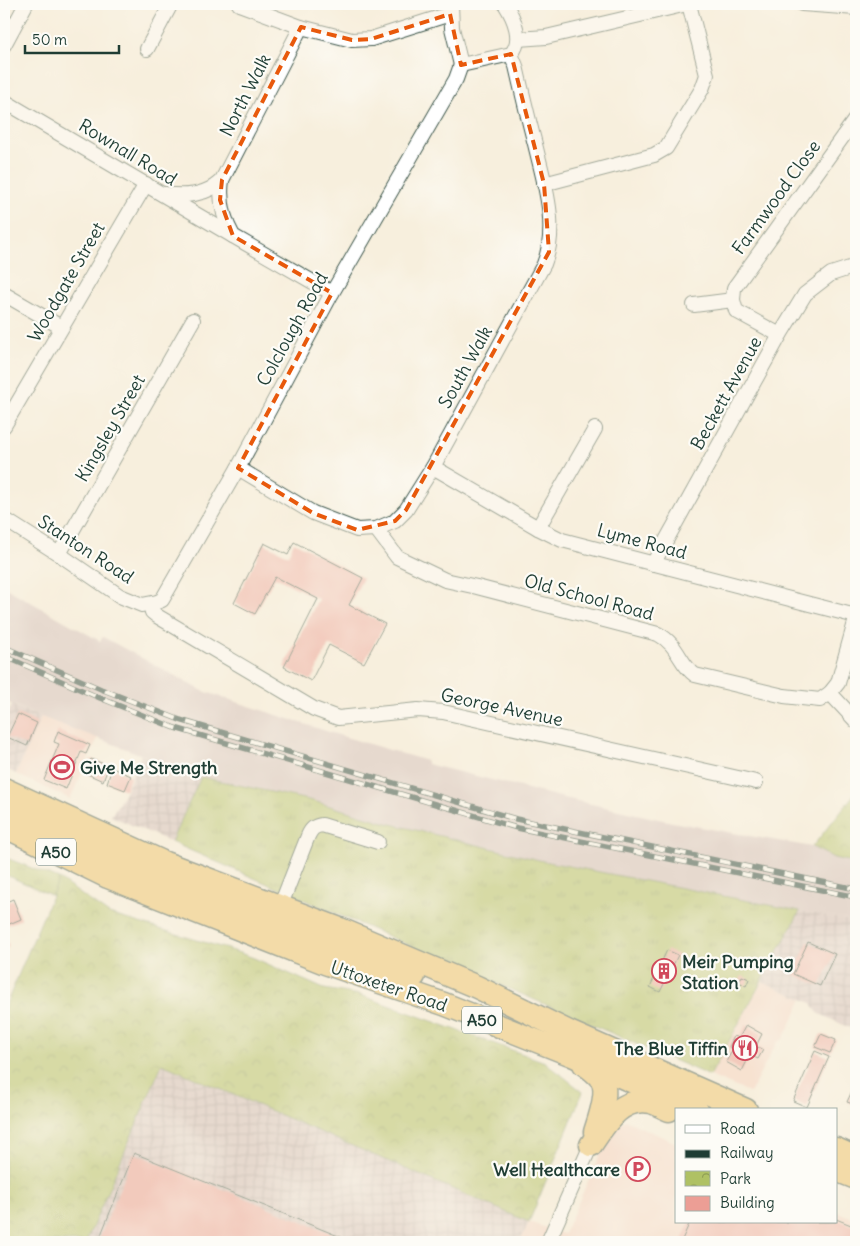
<svg xmlns="http://www.w3.org/2000/svg" width="860" height="1246" viewBox="0 0 860 1246" font-family="Delius,sans-serif">
<defs>
<pattern id="industrial-grid" width="8" height="8" patternUnits="userSpaceOnUse" patternTransform="scale(1.25)"><rect width="8" height="8" fill="#d1bfbd"/><path d="M0 4h8M4 0v8" fill="none" stroke="#a99c9a"/></pattern>
<pattern id="grass-tufts" width="24" height="20" patternUnits="userSpaceOnUse" patternTransform="scale(1.25)"><rect width="24" height="20" fill="#afc164"/><path d="M3 7l-1-3M5 7V3M7 7l1-3M15 17l-1-3M17 17v-4M19 17l1-3" fill="none" stroke="#8e9e53"/></pattern>
<pattern id="park-crowns" width="20" height="18" patternUnits="userSpaceOnUse" patternTransform="scale(1.25)"><rect width="20" height="18" fill="#afc164"/><path d="M2 6a3 3 0 1 1 6 0M12 15a3 3 0 1 1 6 0" fill="none" stroke="#8e9e53"/></pattern>
</defs>
<rect width="100%" height="100%" fill="#fdfcf7"/>
<filter id="ink" filterUnits="userSpaceOnUse"><feTurbulence type="fractalNoise" baseFrequency=".02" numOctaves="2"/><feDisplacementMap in="SourceGraphic" scale="10" xChannelSelector="R" yChannelSelector="G"/><feConvolveMatrix kernelMatrix="1 2 1 2 8 2 1 2 1" color-interpolation-filters="sRGB"/></filter>
<filter id="wash" filterUnits="userSpaceOnUse"><feTurbulence type="fractalNoise" baseFrequency=".0096" numOctaves="4" result="noise"/><feDisplacementMap in="SourceGraphic" scale="20" xChannelSelector="R" yChannelSelector="G"/><feGaussianBlur stdDeviation="1.12" result="paint"/><feColorMatrix in="noise" values="0 0 0 0 0 0 0 0 0 0 0 0 0 0 0 0 0 1.4 0 .05"/><feComposite in="paint" operator="in"/></filter>
<g filter="url(#wash)">
<rect width="100%" height="100%" fill="#f7efdd"/>
<g fill="#f5d2c2">
<polygon points="41,717 98,738 70,799 16,774"/>
<polygon points="762,982 803,999 783,1039 777,1042 750,1093 710,1076"/>
<polygon points="625,1120 676,1143 676,1222 836,1222 836,1211 856,1220 856,1242 520,1242 529,1222 564,1234 612,1128"/>
</g>
<g fill="url(#industrial-grid)">
<polygon points="12,705 41,717 16,774 4,768 4,723"/>
<polygon points="141,755 201,777 171,842 111,816 125,793"/>
<polygon points="800,911 856,922 856,1031 818,1013 812,1003 762,982"/>
<polygon points="162,1064 529,1222 520,1242 86,1242"/>
</g>
<polygon fill="#d1bfbd" points="4,587 100,641 103,637 203,691 332,733 427,761 427,764 560,797 672,822 812,847 834,858 856,863 856,922 543,861 387,823 313,801 201,777 41,717 4,701"/>
<g fill="url(#grass-tufts)" stroke="#677f4c">
<polygon points="201,777 313,801 387,823 543,861 800,911 710,1076 171,842"/>
<polygon points="4,857 59,879 53,896 4,874"/>
</g>
<g fill="url(#park-crowns)" stroke="#677f4c">
<polygon points="856,792 856,863 834,858 812,847"/>
<polygon points="59,879 109,914 234,951 254,958 324,989 360,995 545,1062 583,1092 529,1222 162,1064 86,1242 4,1242 4,1009"/>
</g>
<g id="blocks">
<g fill="#ec9e95">
<polygon points="294,542 363,578 349,605 385,624 364,663 329,645 311,681 284,667 318,599 275,577 255,614 234,603 264,543 288,555"/>
<polygon points="18,714 37,723 27,746 7,737"/>
<polygon points="58,731 90,745 86,754 81,752 66,789 44,780 59,744 54,742"/>
<polygon points="91,759 109,766 103,781 85,773"/>
<polygon points="112,768 131,776 125,790 107,783"/>
<polygon points="13,899 21,919 7,925 4,918 4,903"/>
<polygon points="4,934 9,947 4,949"/>
<polygon points="808,942 835,954 820,986 793,974"/>
<polygon points="667,950 678,955 660,992 650,987"/>
<polygon points="742,976 749,979 746,986 739,982"/>
<polygon points="746,1025 762,1034 756,1046 763,1050 758,1059 750,1055 742,1071 726,1062 733,1049 729,1047 734,1036 739,1038"/>
<polygon points="821,1034 836,1040 830,1053 815,1047"/>
<polygon points="815,1051 829,1057 807,1107 793,1101"/>
<polygon points="856,1082 856,1105 847,1102"/>
<polygon points="134,1153 353,1242 98,1242"/>
<polygon points="836,1219 856,1227 856,1242 681,1242 690,1222 836,1222"/>
</g>
</g>
</g>
<g filter="url(#ink)">
<use href="#blocks" fill-opacity="0" stroke="#3f584d" stroke-width="1"/>
<g fill="none" stroke-linecap="round" stroke-linejoin="round">
<defs>
<g id="minor">
<polyline points="239,4 301,27 352,40 371,39 450,14"/>
<path d="M 451,4 L 452,28 L 461,65 L 511,54 C 524,40 514,18 505,4"/>
<polyline points="802,4 856,8"/>
<polyline points="518,39 546,37 687,4"/>
<polyline points="4,45 26,4"/>
<polyline points="147,49 171,4"/>
<polyline points="4,101 233,236"/>
<path d="M 222,180 C 219,201 223,218 233,236 L 332,293"/>
<polyline points="544,184 654,155 666,148 702,89 707,75 689,4"/>
<path d="M 165,194 C 185,197 208,195 222,180 L 301,27"/>
<polyline points="4,294 61,327"/>
<polyline points="694,305 733,300"/>
<polyline points="780,335 736,311 733,300 734,288 854,121 856,120"/>
<polyline points="4,426 146,184"/>
<polyline points="433,467 538,528 562,540 856,616"/>
<path d="M 238,468 L 313,513 L 357,530 L 376,529 L 395,521 L 406,510 L 433,467 L 544,264 C 559,226 544,182 535,144 C 528,118 522,92 516,66 L 511,54"/>
<polyline points="4,519 59,554 120,596 142,605 157,602 162,600 238,468 332,293 456,79 461,65"/>
<polyline points="538,528 595,429"/>
<path d="M 376,529 L 397,557 L 445,580 L 477,587 L 658,634 C 679,645 679,664 695,675 L 784,696 L 820,700 L 830,693 L 838,683 L 856,619"/>
<polyline points="59,554 193,320"/>
<polyline points="653,564 780,335 805,294 831,274 856,266"/>
<polyline points="150,604 152,612 157,616 314,709 338,718 418,710 443,712 756,782"/>
<polyline points="830,693 856,721"/>
<path d="M 280,907 L 308,836 C 311,829 314,826 322,825 L 378,842"/>
<polyline points="548,1242 591,1145"/>
</g>
<g id="trunk">
<polyline points="4,789 165,863 340,929 477,987 569,1032 746,1110"/>
<polyline points="4,807 118,863 269,923 414,976"/>
<polyline points="4,826 108,877 325,963 444,1004 572,1055 697,1110"/>
<path d="M 584,1064 C 590,1068 597,1073 602,1080 C 609,1093 599,1119 595,1132"/>
<path d="M 591,1145 C 605,1124 621,1096 651,1102 C 657,1104 664,1108 669,1110"/>
<polyline points="836,1149 856,1158"/>
<polyline points="836,1170 856,1178"/>
</g>
</defs>
<use href="#minor" stroke="#3f584d" stroke-width="16"/>
<use href="#trunk" stroke="#3f584d" stroke-width="25"/>
<use href="#minor" stroke="#fff" stroke-width="14"/>
<use href="#trunk" stroke="#eec469" stroke-width="22"/>
<defs>
<g id="rail">
<polyline points="4,647 101,689 180,720 516,819 856,889"/>
<polyline points="4,656 100,698 175,728 517,828 856,897"/>
</g>
</defs>
<use href="#rail" stroke="#1f3d34" stroke-width="5.5"/>
<use href="#rail" stroke="#fdfcf7" stroke-width="4" stroke-dasharray="11" stroke-linecap="butt"/>
</g>
</g>
<path d="M0 0H860V1246H0ZM 450,14 L 461,65 L 511,54 L 544,184 L 549,252 L 406,510 L 395,521 L 357,530 L 313,513 L 238,468 L 332,293 L 233,236 L 220,200 L 222,180 L 301,27 L 352,40 L 371,39 Z" fill="#f7efdd" fill-opacity=".55" fill-rule="evenodd"/>
<path fill="none" stroke="#e8590c" stroke-width="4" stroke-dasharray="10 6" stroke-linejoin="round" d="M 450,14 L 461,65 L 511,54 L 544,184 L 549,252 L 406,510 L 395,521 L 357,530 L 313,513 L 238,468 L 332,293 L 233,236 L 220,200 L 222,180 L 301,27 L 352,40 L 371,39 Z"/>
<defs>
<symbol id="stadium-ring" viewBox="-11 -11 22 22"><circle r="9.5" fill="#fdfcf7" stroke="#d1495b" stroke-width="1.5"/><path d="M0-5a6.5 5 0 1 0 0 10a6.5 5 0 1 0 0-10ZM-3.5-1.8h7v3.6h-7Z" fill="#d1495b"/></symbol>
<symbol id="building-ring" viewBox="-11 -11 22 22"><circle r="9.5" fill="#fdfcf7" stroke="#d1495b" stroke-width="1.5"/><path d="M-4-6H4V6H1V3H-1V6H-4ZM-2.5-4.3h1.7v1.8h-1.7ZM.8-4.3h1.7v1.8H.8ZM-2.5-1h1.7V.8h-1.7ZM.8-1h1.7V.8H.8Z" fill="#d1495b"/></symbol>
<symbol id="restaurant-ring" viewBox="-11 -11 22 22"><circle r="9.5" fill="#fdfcf7" stroke="#d1495b" stroke-width="1.5"/><path d="M-5-6h1v4h1v-4h1v4h1v-4h1v5L-1.5 .5V6h-2V.5L-5-1ZM5-6V6H3V1.5H1.5Q1.5-4 5-6Z" fill="#d1495b"/></symbol>
<symbol id="parking-ring" viewBox="-11 -11 22 22"><circle r="9.5" fill="#fdfcf7" stroke="#d1495b" stroke-width="1.5"/><path d="M-3.5-5.5H1a3.5 3.5 0 0 1 0 7H-1V5.5H-3.5ZM-1-3.4V-.6H.8a1.4 1.4 0 0 0 0-2.8Z" fill="#d1495b"/></symbol>
</defs>
<g fill-rule="evenodd">
<use href="#stadium-ring" x="48" y="753" width="28" height="28"/>
<use href="#building-ring" x="650" y="957" width="28" height="28"/>
<use href="#restaurant-ring" x="731" y="1034" width="28" height="28"/>
<use href="#parking-ring" x="624" y="1155" width="28" height="28"/>
</g>
<g text-anchor="middle" dominant-baseline="central" stroke-width="4.5" stroke-linejoin="round" paint-order="stroke">
<g fill="#fdfcf7" stroke="#62766e" stroke-width="1">
<rect x="36" y="838.5" width="40" height="27" rx="4"/>
<rect x="462" y="1006.5" width="40" height="27" rx="4"/>
</g>
<g font-size="16" font-weight="bold" fill="#1f3d34">
<text x="56" y="852">A50</text>
<text x="482" y="1020">A50</text>
</g>
<g font-size="18" fill="#1f3d34" stroke="#fdfcf7">
<text transform="translate(245 95) rotate(-63)">North Walk</text>
<text transform="translate(128 152) rotate(31)">Rownall Road</text>
<text transform="translate(776 197) rotate(-54)">Farmwood Close</text>
<text transform="translate(66 282) rotate(-60)">Woodgate Street</text>
<text transform="translate(292 329) rotate(-61)">Colclough Road</text>
<text transform="translate(465 367) rotate(-61)">South Walk</text>
<text transform="translate(726 393) rotate(-61)">Beckett Avenue</text>
<text transform="translate(110 428) rotate(-60)">Kingsley Street</text>
<text transform="translate(642 541) rotate(15)">Lyme Road</text>
<text transform="translate(86 549) rotate(33)">Stanton Road</text>
<text transform="translate(589 597) rotate(15)">Old School Road</text>
<text transform="translate(502 707) rotate(12)">George Avenue</text>
<text transform="translate(389 986) rotate(19)">Uttoxeter Road</text>
</g>
<g font-size="18" font-weight="bold" fill="#1f3d34" stroke="#fdfcf7" text-anchor="start">
<text x="80" y="767">Give Me Strength</text>
<text x="682" y="961">Meir Pumping<tspan x="682" dy="21">Station</tspan></text>
<text x="728" y="1048" text-anchor="end">The Blue Tiffin</text>
<text x="620" y="1169" text-anchor="end">Well Healthcare</text>
</g>
</g>
<rect width="860" height="1246" fill="none" stroke="#fdfcf7" stroke-width="20"/>
<rect x="675" y="1108" width="162" height="115" fill="#fdfcf7" stroke="#a4b0a9"/>
<rect x="685" y="1125" width="25" height="8" fill="#ffffff" stroke="#a4b0a9"/>
<text x="720" y="1134" font-size="15" fill="#1f3d34">Road</text>
<rect x="685" y="1150" width="25" height="8" fill="#1f3d34" stroke="#a4b0a9"/>
<text x="720" y="1158" font-size="15" fill="#1f3d34">Railway</text>
<rect x="685" y="1171" width="25" height="15" fill="url(#park-crowns)" stroke="#a4b0a9"/>
<text x="720" y="1184" font-size="15" fill="#1f3d34">Park</text>
<rect x="685" y="1196" width="25" height="15" fill="#ec9e95" stroke="#a4b0a9"/>
<text x="720" y="1208" font-size="15" fill="#1f3d34">Building</text>
<path d="M25 45v8h94v-8" fill="none" stroke="#1f3d34" stroke-width="2.5"/>
<text x="32" y="45" font-size="15" fill="#1f3d34" stroke="#fdfcf7" stroke-width="4" paint-order="stroke">50 m</text>
</svg>
